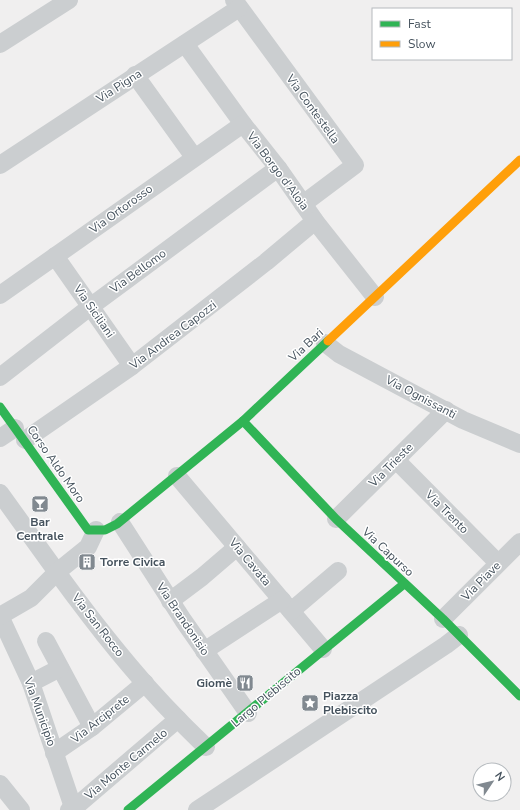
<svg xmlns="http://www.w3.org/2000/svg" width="520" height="810" viewBox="0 0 520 810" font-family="'Nunito Sans',sans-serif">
<rect width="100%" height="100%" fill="#f0efef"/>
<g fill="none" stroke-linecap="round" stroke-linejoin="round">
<g stroke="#cbced0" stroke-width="18">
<polyline points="234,0 355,165 303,204"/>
<polyline points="0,44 69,0"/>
<polyline points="185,44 243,124 278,168 315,221 375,297"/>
<polyline points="135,75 194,157"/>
<polyline points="0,165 239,8"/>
<polyline points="55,256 132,366"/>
<polyline points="0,295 243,124"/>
<polyline points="325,343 339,354 463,420 520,444"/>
<polyline points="0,377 90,307 278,168"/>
<polyline points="0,438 15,428"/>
<polyline points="25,440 132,366 266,262 315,221"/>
<polyline points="396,460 498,563"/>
<polyline points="177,476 323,649"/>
<path d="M 0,493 C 42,551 83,611 129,665 C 153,694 179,721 206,747"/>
<polyline points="336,519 446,410"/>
<polyline points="120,522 183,620 248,713"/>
<polyline points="170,601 202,577 237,547"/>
<polyline points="291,611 338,571"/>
<polyline points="0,616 31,683 74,810"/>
<polyline points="0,616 31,598 57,572 88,547 96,530"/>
<polyline points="443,619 520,542"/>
<polyline points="46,641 92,727"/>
<polyline points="204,651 282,600"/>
<polyline points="31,683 60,668"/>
<polyline points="54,753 92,727 145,683"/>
<polyline points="0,784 21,810"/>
<polyline points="69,810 74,808 178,719"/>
<polyline points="197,810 446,645 459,635"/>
</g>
<g stroke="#30b455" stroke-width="9">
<polyline points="0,407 88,530 105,530 117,524 243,421 328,341"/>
<polyline points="243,421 336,519 443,619 520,696"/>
<polyline points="128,810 404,584"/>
</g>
<polyline stroke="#ff9f0a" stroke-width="9" points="328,341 520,160"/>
</g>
<defs>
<symbol id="bar-square" viewBox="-11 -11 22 22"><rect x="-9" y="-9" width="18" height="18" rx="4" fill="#818990" stroke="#fff"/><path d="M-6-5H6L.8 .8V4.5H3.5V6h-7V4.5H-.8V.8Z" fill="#fff"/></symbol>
<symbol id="building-square" viewBox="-11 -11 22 22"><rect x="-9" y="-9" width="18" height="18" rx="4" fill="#818990" stroke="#fff"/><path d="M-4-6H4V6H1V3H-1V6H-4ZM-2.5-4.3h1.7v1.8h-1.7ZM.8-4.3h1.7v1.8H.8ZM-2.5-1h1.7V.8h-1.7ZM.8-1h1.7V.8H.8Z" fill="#fff"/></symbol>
<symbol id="restaurant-square" viewBox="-11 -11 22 22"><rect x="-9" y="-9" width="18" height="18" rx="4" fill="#818990" stroke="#fff"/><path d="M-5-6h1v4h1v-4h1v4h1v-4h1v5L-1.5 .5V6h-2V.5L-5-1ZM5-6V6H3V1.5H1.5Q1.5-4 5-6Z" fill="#fff"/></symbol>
<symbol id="sight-square" viewBox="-11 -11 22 22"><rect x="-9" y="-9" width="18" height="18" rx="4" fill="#818990" stroke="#fff"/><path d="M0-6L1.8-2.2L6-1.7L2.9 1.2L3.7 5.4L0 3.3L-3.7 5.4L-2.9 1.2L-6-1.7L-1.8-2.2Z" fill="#fff"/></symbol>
</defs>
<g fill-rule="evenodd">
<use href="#bar-square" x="30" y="494" width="20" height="20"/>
<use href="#building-square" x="77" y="552" width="20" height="20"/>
<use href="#restaurant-square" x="235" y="673" width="20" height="20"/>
<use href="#sight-square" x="300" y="693" width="20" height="20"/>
</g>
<g text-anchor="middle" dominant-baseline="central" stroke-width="3" stroke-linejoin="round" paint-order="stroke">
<g font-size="12" fill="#45525d" stroke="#fff">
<text transform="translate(119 86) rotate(-33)">Via Pigna</text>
<text transform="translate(313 109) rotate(54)">Via Contestella</text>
<text transform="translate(278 171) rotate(53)">Via Borgo d'Aloia</text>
<text transform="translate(121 209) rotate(-36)">Via Ortorosso</text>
<text transform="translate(138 271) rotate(-36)">Via Bellomo</text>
<text transform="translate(94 311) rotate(55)">Via Siciliani</text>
<text transform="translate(173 335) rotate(-37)">Via Andrea Capozzi</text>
<text transform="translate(306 345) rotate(-43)">Via Bari</text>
<text transform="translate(421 397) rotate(28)">Via Ognissanti</text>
<text transform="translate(56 464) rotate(55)">Corso Aldo Moro</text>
<text transform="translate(391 465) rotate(-45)">Via Trieste</text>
<text transform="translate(447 512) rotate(45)">Via Trento</text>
<text transform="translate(388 552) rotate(43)">Via Capurso</text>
<text transform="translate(250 562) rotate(50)">Via Cavata</text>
<text transform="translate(481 581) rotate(-45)">Via Piave</text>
<text transform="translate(183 619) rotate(56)">Via Brandonisio</text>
<text transform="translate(98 625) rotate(52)">Via San Rocco</text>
<text transform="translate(266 697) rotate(-40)">Largo Plebiscito</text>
<text transform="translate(40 712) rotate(70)">Via Municipio</text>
<text transform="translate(100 719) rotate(-38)">Via Arciprete</text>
<text transform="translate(126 764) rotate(-40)">Via Monte Carmelo</text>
</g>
<g font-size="12" font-weight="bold" fill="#45525d" stroke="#fff" text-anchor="start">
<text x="40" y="522" text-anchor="middle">Bar<tspan x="40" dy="14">Centrale</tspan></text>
<text x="100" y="562">Torre Civica</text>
<text x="232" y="683" text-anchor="end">Giomè</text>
<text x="323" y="696">Piazza<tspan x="323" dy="14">Plebiscito</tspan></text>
</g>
</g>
<rect x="372" y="8" width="140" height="52" fill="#ffffff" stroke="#b5babe"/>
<rect x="380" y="21" width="20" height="6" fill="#30b455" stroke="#b5babe"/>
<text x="408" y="28" font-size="12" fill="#45525d">Fast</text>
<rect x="380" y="41" width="20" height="6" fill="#ff9f0a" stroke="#b5babe"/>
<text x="408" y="48" font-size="12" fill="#45525d">Slow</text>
<g transform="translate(492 782) rotate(55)"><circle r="19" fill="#ffffff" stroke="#b5babe"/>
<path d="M0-3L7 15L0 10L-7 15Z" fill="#818990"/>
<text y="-6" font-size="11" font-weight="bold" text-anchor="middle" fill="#45525d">N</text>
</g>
</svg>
